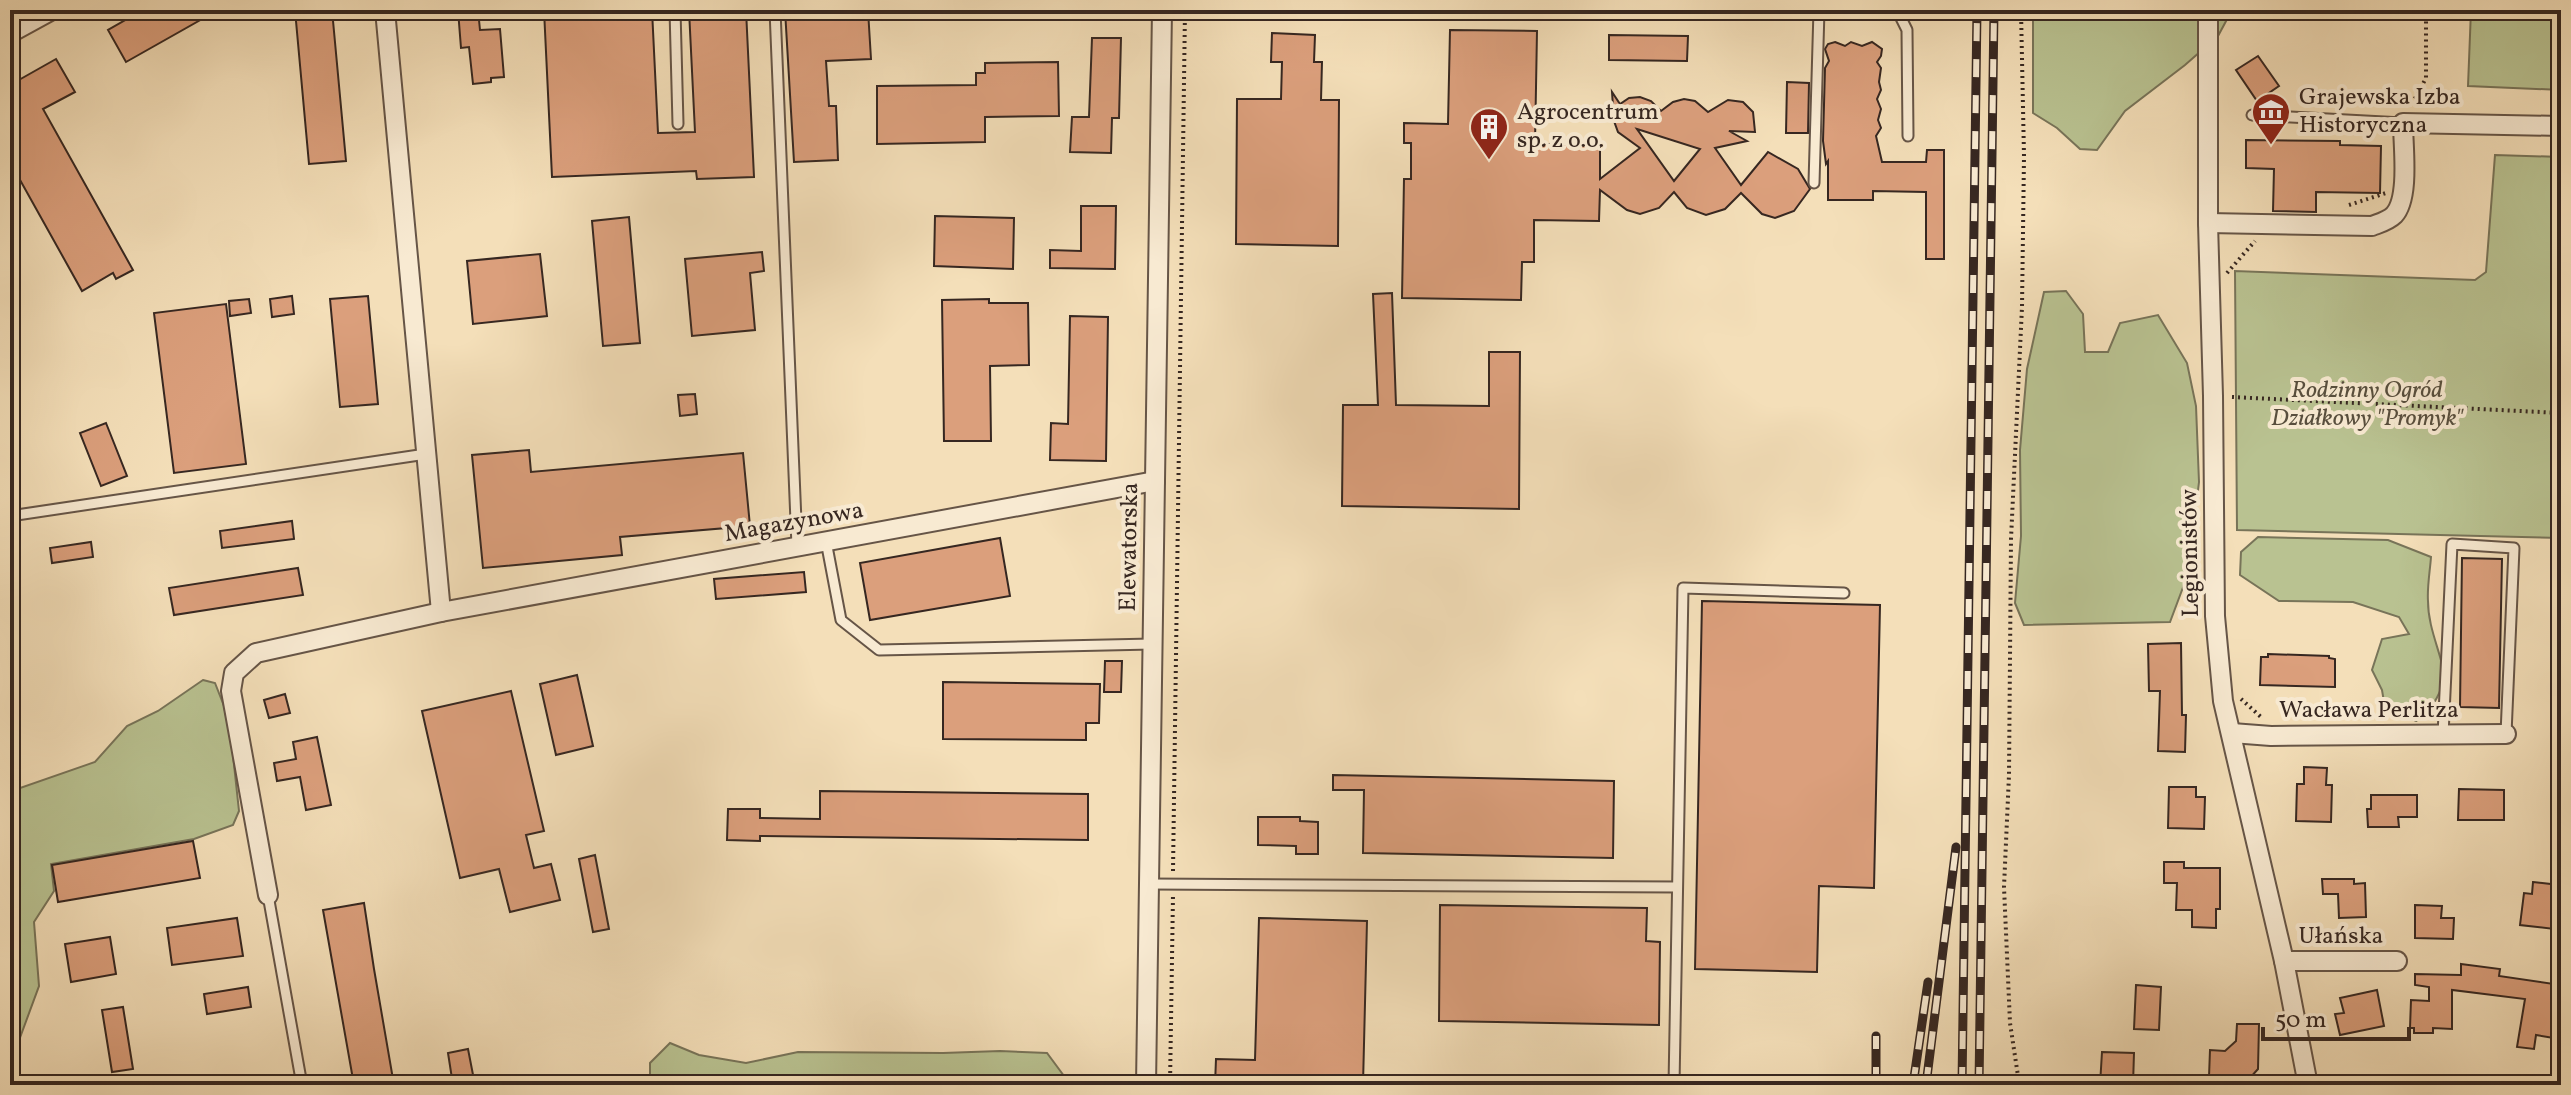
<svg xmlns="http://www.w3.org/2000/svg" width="2571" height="1095" viewBox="0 0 2571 1095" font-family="Vollkorn,serif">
<rect width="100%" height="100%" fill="#f4dfb9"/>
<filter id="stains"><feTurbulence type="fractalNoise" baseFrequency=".0025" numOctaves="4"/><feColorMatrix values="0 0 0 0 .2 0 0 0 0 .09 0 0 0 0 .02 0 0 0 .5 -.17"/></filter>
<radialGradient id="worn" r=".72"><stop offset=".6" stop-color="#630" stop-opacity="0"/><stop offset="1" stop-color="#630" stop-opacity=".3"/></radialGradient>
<g fill="#b9c291" stroke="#787459" stroke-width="2">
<polygon points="2033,10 2232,10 2218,36 2185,65 2125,111 2097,150 2080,149 2057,128 2033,113"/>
<polygon points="2471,10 2561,10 2561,90 2468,86"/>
<polygon points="2495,155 2561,157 2561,538 2237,530 2235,271 2475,280 2486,272"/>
<polygon points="2066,291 2083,314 2085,352 2108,352 2120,323 2158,315 2187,363 2196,406 2199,482 2188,574 2170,622 2024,625 2015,603 2021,536 2020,450 2027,369 2044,292"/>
<path d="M 2258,537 L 2388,540 L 2431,557 C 2430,571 2427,587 2428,601 C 2428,625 2438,646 2443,668 C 2447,686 2431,713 2416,721 L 2385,708 L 2382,690 L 2372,670 L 2382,639 L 2409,634 L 2399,617 L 2353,602 L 2279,601 L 2240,575 L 2241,552 Z"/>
<polygon points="203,680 215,683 224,706 232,746 239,811 233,825 194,839 51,864 54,891 34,922 39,986 14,1054 10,1057 10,816 20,788 95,762 127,726 158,711"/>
<polygon points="670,1043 699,1055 746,1063 798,1052 943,1053 1000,1051 1047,1053 1067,1080 1067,1085 650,1085 650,1063"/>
</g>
<g fill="#db9f7c" stroke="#362721" stroke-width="2" fill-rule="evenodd">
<polygon points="143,10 218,10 126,62 108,30"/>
<polygon points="295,10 332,10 346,161 309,164"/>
<polygon points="458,10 478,10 480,30 500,29 504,77 491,78 491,82 473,84 469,47 461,48"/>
<polygon points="544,10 652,10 658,133 695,132 689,10 746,10 754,177 697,179 696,171 552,177"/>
<polygon points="785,10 868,10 871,59 826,61 829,106 836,106 838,160 794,162"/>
<path d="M 1450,30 L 1537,31 L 1535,144 L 1600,144 L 1600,179 L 1640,148 L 1618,132 L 1614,121 L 1612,92 L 1620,104 L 1629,98 L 1640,97 L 1651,101 L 1661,111 L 1673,102 L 1684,99 L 1695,101 L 1708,112 L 1728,100 L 1743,102 L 1753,112 L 1755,132 L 1729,131 L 1747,141 L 1715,148 L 1741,185 L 1768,152 L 1798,169 L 1810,189 L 1794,211 L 1775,218 L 1762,214 L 1741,193 L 1725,209 L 1706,215 L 1687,208 L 1674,192 L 1659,208 L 1640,214 L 1627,210 L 1600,190 L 1599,221 L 1534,220 L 1534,262 L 1522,262 L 1521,300 L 1402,298 L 1404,179 L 1411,179 L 1411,143 L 1404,143 L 1404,123 L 1448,124 ZM 1637,129 L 1700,149 L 1674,181 Z"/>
<polygon points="1272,33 1315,35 1314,62 1322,62 1321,100 1339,100 1338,246 1236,244 1237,99 1281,99 1282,62 1271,62"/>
<polygon points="1609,35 1688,36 1687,61 1609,60"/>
<polygon points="1092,38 1121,38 1119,118 1112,118 1111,153 1070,152 1072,117 1089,117"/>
<polygon points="1835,42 1845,46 1851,42 1862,46 1872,42 1882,49 1881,56 1877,62 1881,68 1879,82 1881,90 1877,99 1881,109 1878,120 1881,128 1876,136 1882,162 1926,162 1927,150 1944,150 1944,259 1926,259 1926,192 1873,191 1873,200 1828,200 1828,161 1826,164 1823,141 1825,68 1829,61 1825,49 1828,44"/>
<polygon points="2258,56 2279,86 2257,101 2236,70"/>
<polygon points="56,59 75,92 43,109 133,270 116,279 113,273 82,291 10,162 10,85"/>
<polygon points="1058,62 1059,116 985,117 985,142 877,144 877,86 976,85 976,73 985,73 985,63"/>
<polygon points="1787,82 1809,83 1808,133 1786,133"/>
<polygon points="2246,140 2340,141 2340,145 2381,146 2380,193 2316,192 2316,212 2273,211 2274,169 2246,168"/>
<polygon points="1081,206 1116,206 1115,269 1050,268 1050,250 1081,251"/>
<polygon points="935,216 1014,218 1013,269 934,266"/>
<polygon points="629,217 640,343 603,346 592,221"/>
<polygon points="762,252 764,271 750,273 755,330 692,336 685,259"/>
<polygon points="540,254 547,316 473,324 467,261"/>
<polygon points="1392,293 1396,405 1489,406 1489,352 1520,352 1519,509 1342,506 1343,405 1378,405 1373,294"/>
<polygon points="292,296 294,314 272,317 270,299"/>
<polygon points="368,296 378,404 340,407 330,299"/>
<polygon points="249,299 251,313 230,316 229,301"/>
<polygon points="989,299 989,303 1028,303 1029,365 990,366 991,441 944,441 942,300"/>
<polygon points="226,304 246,464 174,473 154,313"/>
<polygon points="1070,316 1108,317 1106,461 1050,460 1051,423 1068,424"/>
<polygon points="695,394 697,414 680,416 678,395"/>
<polygon points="106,423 127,476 101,486 80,433"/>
<polygon points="529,450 531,472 743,453 750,526 620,537 622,555 483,568 472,455"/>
<polygon points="292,521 294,539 222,548 220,531"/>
<polygon points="1000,538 1010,596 870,620 860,563"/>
<polygon points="91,542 93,557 52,563 50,548"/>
<polygon points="2462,558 2502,559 2499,708 2460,707"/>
<polygon points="298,568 303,595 174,615 169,588"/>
<polygon points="804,572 806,592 716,599 714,579"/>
<polygon points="1702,601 1880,605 1874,888 1819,886 1817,972 1695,969"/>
<polygon points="2181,643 2182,715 2186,715 2185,752 2158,751 2160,691 2149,691 2148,644"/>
<polygon points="2268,654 2329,656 2329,658 2335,659 2335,687 2260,685 2261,657 2268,657"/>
<polygon points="1105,661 1122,661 1121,692 1104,692"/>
<polygon points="577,675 593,746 556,755 540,684"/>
<polygon points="943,682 1100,684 1099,723 1086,723 1086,740 943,739"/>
<polygon points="511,691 544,831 526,835 534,868 551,864 560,900 510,912 499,869 460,878 422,711"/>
<polygon points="285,694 290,713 269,718 264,700"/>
<polygon points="317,737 331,805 306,810 300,777 277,781 274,763 296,759 293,742"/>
<polygon points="2304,767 2327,768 2326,785 2332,785 2331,822 2296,821 2297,784 2304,784"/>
<polygon points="1333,775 1614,781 1613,858 1363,853 1364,790 1333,790"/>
<polygon points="2169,787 2196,787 2196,797 2205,797 2204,829 2168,828"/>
<polygon points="2459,789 2504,790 2504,820 2458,820"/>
<polygon points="820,791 1088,794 1088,840 760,836 760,841 727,840 728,809 760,809 760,818 820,819"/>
<polygon points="2371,795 2417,795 2417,817 2398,817 2399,827 2368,827 2367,809 2371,809"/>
<polygon points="1258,817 1300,817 1300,821 1318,822 1318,854 1296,854 1296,846 1258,845"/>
<polygon points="193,841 200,878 58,902 52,865"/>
<polygon points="595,855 609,929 593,932 579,859"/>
<polygon points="2164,862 2184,862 2184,868 2220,868 2220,909 2216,909 2216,928 2192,927 2192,910 2176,910 2177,883 2164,883"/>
<polygon points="2322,879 2354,879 2354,884 2365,883 2366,917 2339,918 2338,894 2323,894"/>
<polygon points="2533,882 2559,885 2554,929 2520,925 2524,893 2532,894"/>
<polygon points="364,903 374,969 394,1085 354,1085 323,910"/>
<polygon points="1440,905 1647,908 1646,941 1660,942 1659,1025 1439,1021"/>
<polygon points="2415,905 2442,906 2441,918 2454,918 2453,939 2415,938"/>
<polygon points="237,918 243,956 172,965 167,928"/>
<polygon points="1259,918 1367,921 1363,1085 1215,1085 1216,1059 1255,1060"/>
<polygon points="110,937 116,974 71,982 65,944"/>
<polygon points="2461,964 2500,969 2499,976 2561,985 2560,1039 2536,1035 2534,1049 2517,1047 2525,999 2452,990 2452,1029 2433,1028 2433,1033 2414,1033 2414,1028 2410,1028 2411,1000 2429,1001 2429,987 2415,985 2415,974 2461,975"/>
<polygon points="2136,985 2161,987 2159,1030 2134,1029"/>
<polygon points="248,987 251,1007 207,1014 204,994"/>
<polygon points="2377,990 2384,1026 2340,1035 2335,1014 2344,1013 2340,998"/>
<polygon points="123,1007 133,1069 112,1072 102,1010"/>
<polygon points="2237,1024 2259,1024 2258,1069 2250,1078 2209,1077 2210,1050 2225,1051 2236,1041"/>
<polygon points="468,1049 475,1085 453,1085 448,1053"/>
<polygon points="2102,1052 2134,1053 2133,1085 2100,1085"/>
</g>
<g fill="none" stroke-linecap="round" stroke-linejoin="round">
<defs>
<g id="service">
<polyline points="675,10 678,124"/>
<polyline points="775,10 797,546"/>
<polyline points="1897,10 1907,30 1908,136"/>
<polyline points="2252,115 2403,123"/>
<polyline points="1814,183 1819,10"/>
<polyline points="10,516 426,454"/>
<polyline points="826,541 841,620 879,650 1152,644"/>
<polyline points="2443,735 2452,544 2514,548 2506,734"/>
<polyline points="1149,884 1677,887"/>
<polyline points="268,895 302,1085"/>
<polyline points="1674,1085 1683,588 1844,593"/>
</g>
<g id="minor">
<polyline points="385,10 441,612"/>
<polyline points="2208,10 2208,223 2213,396 2215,616 2223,701 2284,961 2308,1085"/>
<polyline points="10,33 52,10"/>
<path d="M 2208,223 L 2372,226 C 2380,223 2388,221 2394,215 C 2410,198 2403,146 2403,123 L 2561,126"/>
<polyline points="2232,733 2271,736 2506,734"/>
<polyline points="268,895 231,691 234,673 256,653 441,612 1155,481"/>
<polyline points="2284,961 2397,961"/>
<polyline points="1146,1085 1162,10"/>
</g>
</defs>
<use href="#service" stroke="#665547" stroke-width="13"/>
<use href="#minor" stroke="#665547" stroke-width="22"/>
<g stroke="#362721" stroke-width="4" stroke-dasharray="2 4" stroke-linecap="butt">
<polyline points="2021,10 2024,156 2022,307 2011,539 2009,775 2004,887 2010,1023 2018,1076 2022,1085"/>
<polyline points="2412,104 2426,78 2426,10"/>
<polyline points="2349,205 2386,193"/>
<polyline points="2227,273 2255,241"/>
<polyline points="2232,397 2561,413"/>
<polyline points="2241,699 2261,717"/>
<polyline points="1173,871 1185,10"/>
<polyline points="1170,1085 1173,895"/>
</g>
<use href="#service" stroke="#f8ead2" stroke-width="9"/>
<use href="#minor" stroke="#f8ead2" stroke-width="18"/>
<defs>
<g id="rail">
<polyline points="1876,1085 1876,1036"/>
<polyline points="1913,1085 1928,982"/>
<polyline points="1926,1085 1956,847"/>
<polyline points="1962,1085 1977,10"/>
<polyline points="1979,1085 1994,10"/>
</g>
</defs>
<use href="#rail" stroke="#362721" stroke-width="9"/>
<use href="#rail" stroke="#f8ead2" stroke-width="6" stroke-dasharray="18" stroke-linecap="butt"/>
</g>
<defs>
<symbol id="museum-pin" viewBox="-11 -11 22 30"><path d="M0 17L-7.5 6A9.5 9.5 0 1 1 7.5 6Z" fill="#8f2418" stroke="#f8ead2"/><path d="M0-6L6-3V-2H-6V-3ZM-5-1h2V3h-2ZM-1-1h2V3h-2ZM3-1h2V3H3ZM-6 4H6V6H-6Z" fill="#fff"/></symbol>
<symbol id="building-pin" viewBox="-11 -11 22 30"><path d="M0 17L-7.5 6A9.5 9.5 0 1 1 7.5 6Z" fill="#8f2418" stroke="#f8ead2"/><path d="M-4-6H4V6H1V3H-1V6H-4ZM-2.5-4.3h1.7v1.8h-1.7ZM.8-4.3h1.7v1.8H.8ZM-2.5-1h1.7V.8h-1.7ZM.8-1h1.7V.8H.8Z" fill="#fff"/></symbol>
</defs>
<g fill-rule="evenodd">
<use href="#museum-pin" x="2249" y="90" width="44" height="60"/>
<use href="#building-pin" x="1467" y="105" width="44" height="60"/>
</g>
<g text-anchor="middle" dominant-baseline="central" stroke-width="8" stroke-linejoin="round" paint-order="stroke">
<g font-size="24" fill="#362721" stroke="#f8ead2" text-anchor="start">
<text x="2299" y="98">Grajewska Izba<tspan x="2299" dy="28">Historyczna</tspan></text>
<text x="1517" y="113">Agrocentrum<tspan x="1517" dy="28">sp. z o.o.</tspan></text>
</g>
<g font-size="24" font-style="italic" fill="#574e3d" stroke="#f8ead2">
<text x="2367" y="391">Rodzinny Ogród<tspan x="2367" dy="28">Działkowy "Promyk"</tspan></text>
</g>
<g font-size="24" fill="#362721" stroke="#f8ead2">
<text transform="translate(794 523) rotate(-10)">Magazynowa</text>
<text transform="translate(1130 547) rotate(-89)">Elewatorska</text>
<text transform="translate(2191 553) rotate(-91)">Legionistów</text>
<text x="2369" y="711">Wacława Perlitza</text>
<text x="2341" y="937">Ułańska</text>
</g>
</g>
<rect width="2571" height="1095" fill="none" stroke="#f4dfb9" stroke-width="40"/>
<rect x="12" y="12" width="2547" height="1071" fill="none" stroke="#362721" stroke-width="4"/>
<rect x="20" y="20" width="2531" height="1055" fill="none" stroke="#362721" stroke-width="2"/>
<path d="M2263 1027v12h146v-12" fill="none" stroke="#362721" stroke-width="4"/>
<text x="2275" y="1027" font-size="24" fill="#362721" stroke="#f8ead2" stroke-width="6" paint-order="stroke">50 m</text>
<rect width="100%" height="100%" filter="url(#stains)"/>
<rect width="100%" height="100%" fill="url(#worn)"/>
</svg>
